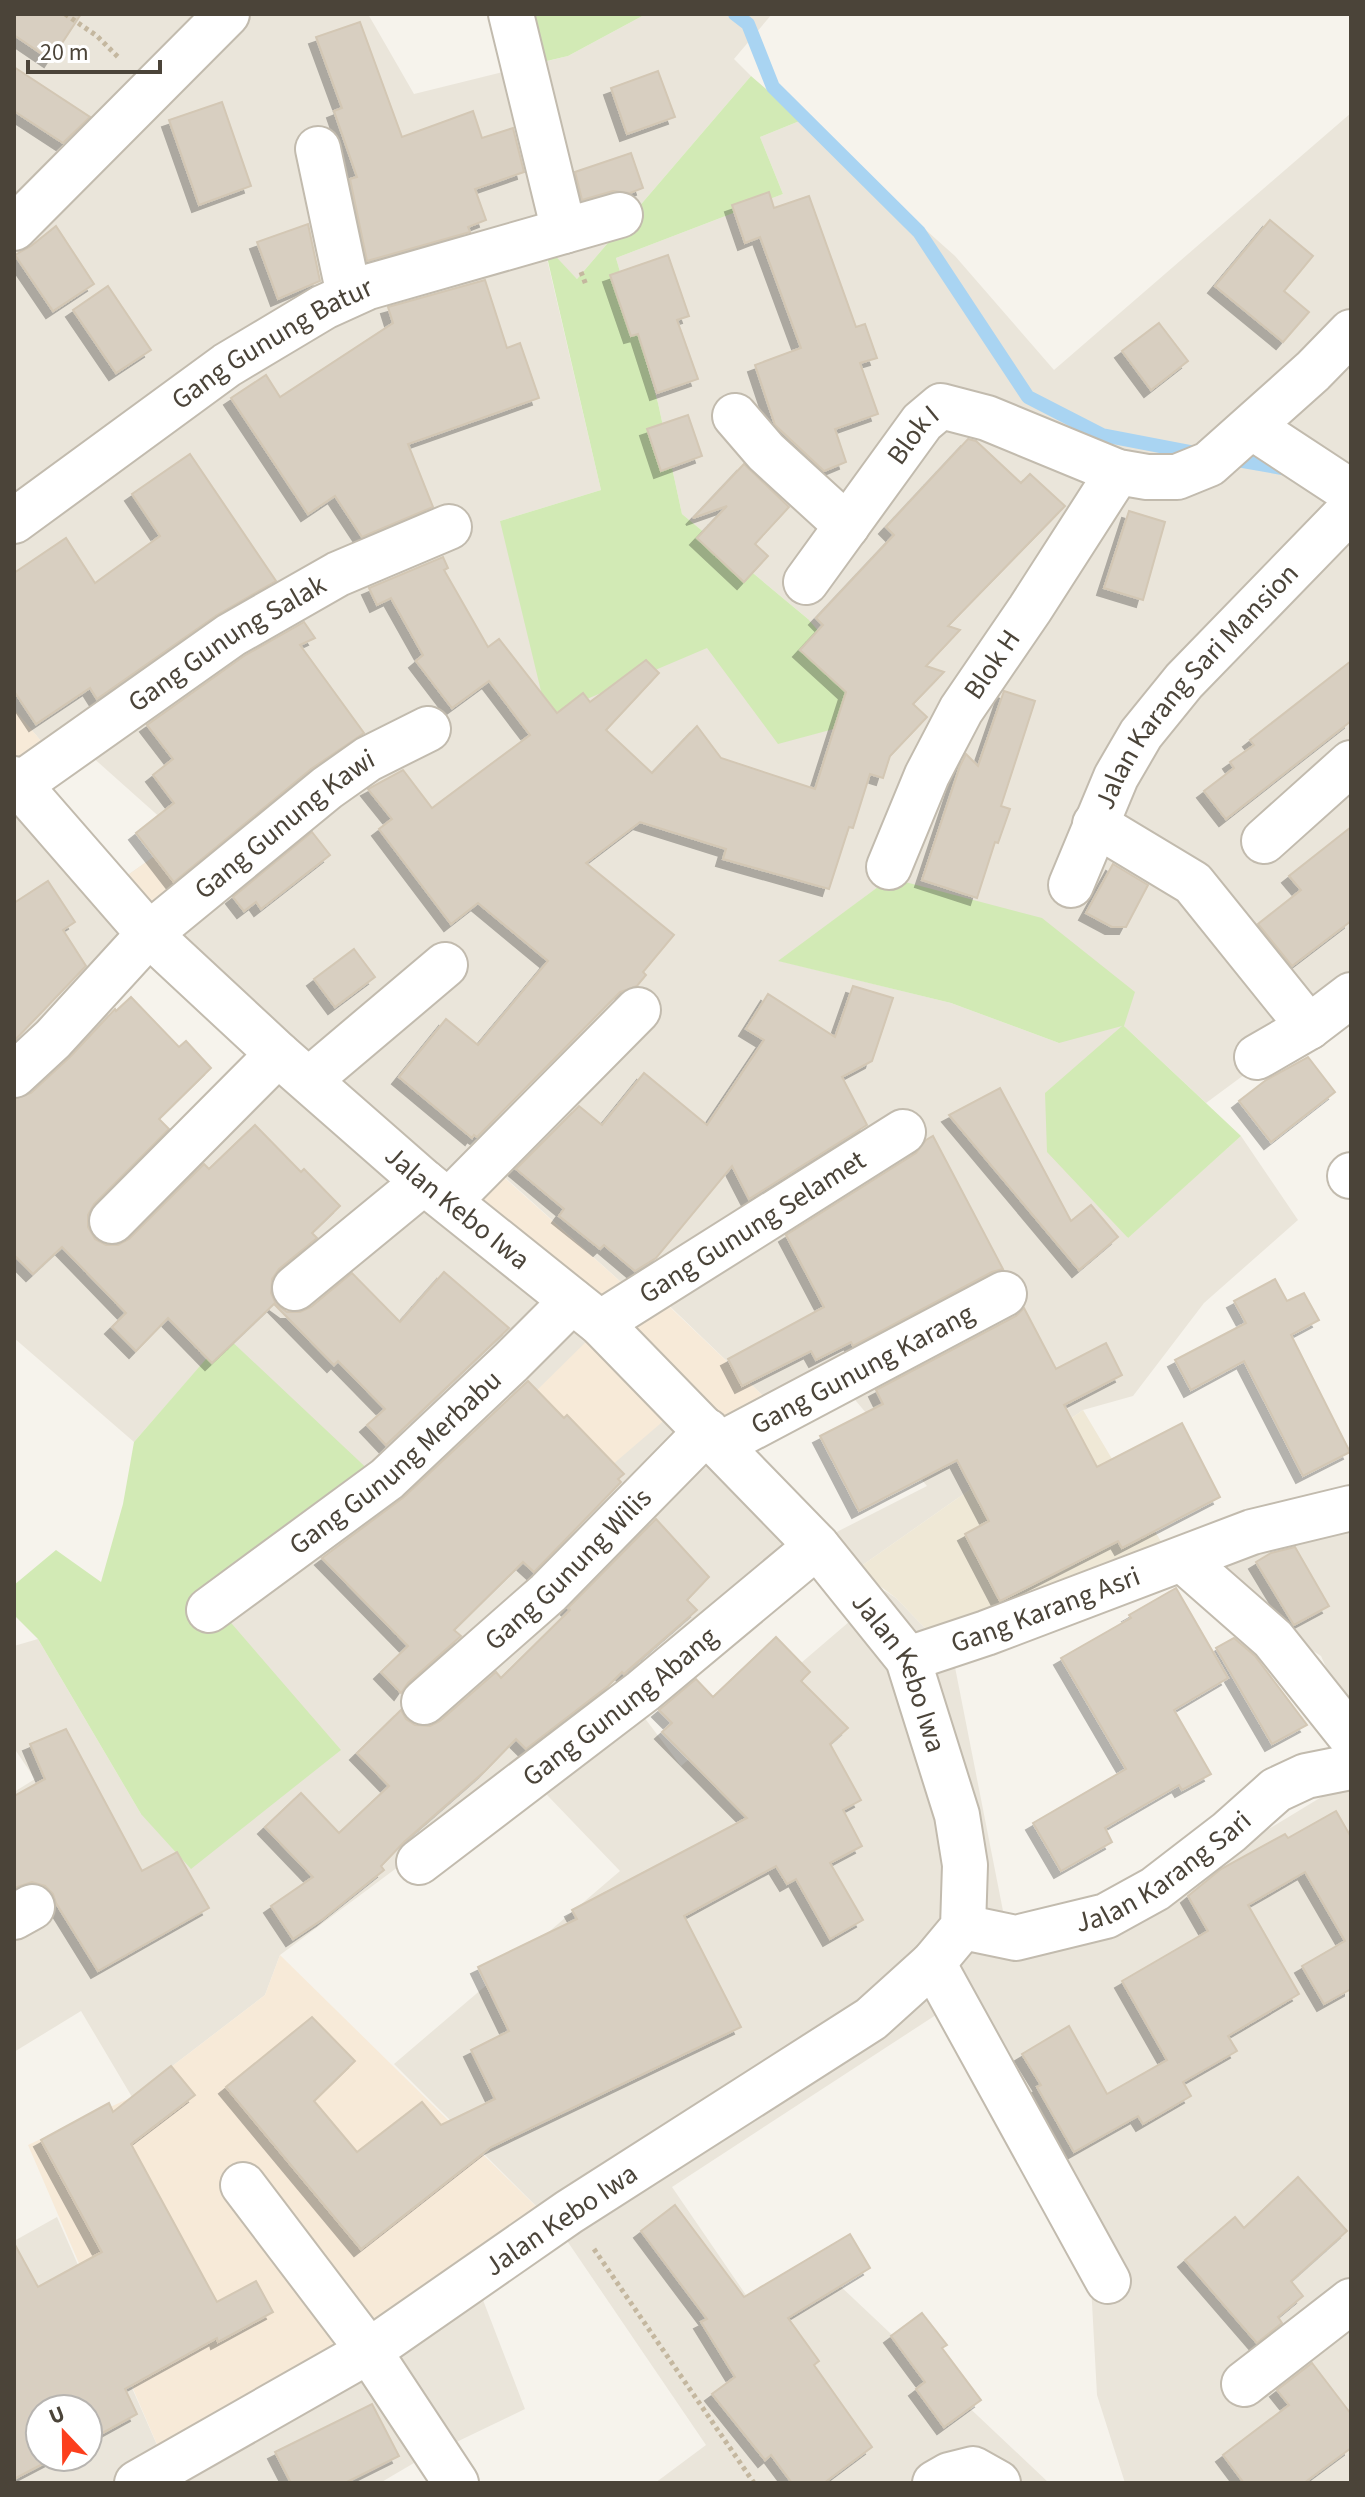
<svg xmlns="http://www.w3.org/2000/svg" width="1365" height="2497" viewBox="0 0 1365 2497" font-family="'Source Sans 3',sans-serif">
<defs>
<filter id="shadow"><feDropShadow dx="-7" dy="7" stdDeviation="0" flood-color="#0004"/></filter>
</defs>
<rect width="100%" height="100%" fill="#f6f3ec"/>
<g fill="#eae5da" fill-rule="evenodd">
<path d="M 14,14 L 368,14 L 414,94 L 568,56 L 646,14 L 772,14 L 734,59 L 751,76 L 577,279 L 544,246 L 601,490 L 500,521 L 707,648 L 808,619 L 682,514 L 658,403 L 616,258 L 783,194 L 760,137 L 802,120 L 955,256 L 1054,370 L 1351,113 L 1351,996 L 1206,1103 L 1124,1026 L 1127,1238 L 1241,1136 L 1298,1220 L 1204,1303 L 1133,1396 L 1083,1410 L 857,1569 L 817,1542 L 628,1696 L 681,1766 L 885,1591 L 896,1598 L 953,1657 L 1005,1921 L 1157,1897 L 1351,1779 L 1351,2483 L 1125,2483 L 1097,2395 L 1087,2211 L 942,2011 L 672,2187 L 759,2314 L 819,2266 L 1049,2483 L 655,2483 L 706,2445 L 559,2229 L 394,2064 L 620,1871 L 525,1772 L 280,1955 L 265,1995 L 132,2097 L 81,2011 L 14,2052 L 14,1792 L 35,1779 L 14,1748 L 14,1646 L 38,1639 L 141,1814 L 226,1618 L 226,1337 L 134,1442 L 14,1338 L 14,792 L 115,884 L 182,837 L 81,747 L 58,761 L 14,709 ZM 890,878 L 1059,1043 L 951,1003 L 780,961 ZM 131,952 L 278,1044 L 146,1191 L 19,1086 ZM 480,1155 L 642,1301 L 655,1292 L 781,1413 L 841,1383 L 927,1486 L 817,1542 L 675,1410 L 597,1332 Z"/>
<polygon points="1351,1516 1351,1723 1321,1656 1172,1560"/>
<path d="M 57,2217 L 168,2470 L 478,2287 L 525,2409 L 419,2460 L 380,2483 L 14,2483 L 14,2241 ZM 40,2409 L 88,2409 L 88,2457 L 40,2457 Z"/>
</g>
<g fill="#f7ead8">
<polygon points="14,709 58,761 14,789"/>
<polygon points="182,837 220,887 130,951 115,884"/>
<polygon points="479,1155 642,1301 654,1292 781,1413 713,1448 675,1411 604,1472 531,1396 596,1332 433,1198"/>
<polygon points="280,1955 559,2229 168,2470 28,2145 132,2097 265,1995"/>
</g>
<polygon fill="#efe8d6" points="1083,1410 1172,1560 953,1657 896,1598 857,1569"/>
<g fill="#d2eab5">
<polygon points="512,14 646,14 568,56 509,70"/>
<polygon points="751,76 802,120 760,137 783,194 616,258 658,403 682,514 808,619 887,711 856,723 778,744 707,648 547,716 500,521 601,490 544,244 577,279"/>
<polygon points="890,878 1042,918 1135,992 1124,1026 1241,1136 1128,1238 1047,1152 1045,1093 1122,1026 1059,1043 951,1003 778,961"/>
<polygon points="226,1336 375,1476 226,1617 341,1750 191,1869 141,1814 38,1639 14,1615 14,1585 56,1550 101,1582 123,1504 134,1442"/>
</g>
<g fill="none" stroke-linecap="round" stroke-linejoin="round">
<g stroke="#a9d4f2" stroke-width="14">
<polyline points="735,14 748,24 773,87 919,232 1028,397 1102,435 1201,454"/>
<polyline points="1226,458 1288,469"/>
</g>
</g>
<g fill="#d8cfc1" stroke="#d3c7b4" stroke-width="2" filter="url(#shadow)">
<polygon points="14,14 81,14 51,60 14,35"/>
<polygon points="360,22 402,137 473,111 482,138 513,128 524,172 475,189 486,220 468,227 470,232 367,261 350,179 357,177 334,111 342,108 316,37"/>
<polygon points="14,67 90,117 63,143 14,111"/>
<polygon points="658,71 675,117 627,134 611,88"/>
<polygon points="222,102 251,186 199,205 169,120"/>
<polygon points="631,153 643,188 630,193 613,191 582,200 575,172"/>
<polygon points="769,192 774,208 809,196 856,327 865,324 877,358 860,363 878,414 835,429 846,462 824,471 775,425 755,365 801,348 760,237 745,243 732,205"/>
<polygon points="1270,220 1313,256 1284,291 1309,312 1283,342 1215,286"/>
<polygon points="308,224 320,281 278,299 257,242"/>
<polygon points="56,226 94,284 53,311 15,255 31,246"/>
<polygon points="668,255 689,316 677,320 698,379 657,393 638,334 631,336 610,275"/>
<polygon points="485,280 507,348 520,343 539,398 408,444 433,507 362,537 335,496 308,514 231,398 266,375 280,397 393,323 388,307"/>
<polygon points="108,286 151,350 116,373 73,310"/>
<polygon points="1159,323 1188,361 1151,390 1122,351"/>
<polygon points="688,415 702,456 661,471 647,429"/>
<polygon points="968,439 976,441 1021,483 1030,474 1065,506 948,626 960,630 926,666 944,672 913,704 927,717 890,756 883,778 870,774 853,828 849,827 829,889 723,859 726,849 640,822 586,863 674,935 643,972 646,975 637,986 620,992 477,1137 474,1135 472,1138 399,1077 446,1019 478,1045 548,961 478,903 451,924 379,829 392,819 368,789 403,770 432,808 530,735 489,681 452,708 416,661 423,655 391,598 377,605 369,588 443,557 448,568 444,570 488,647 499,639 557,713 583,693 590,702 646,660 659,673 606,730 652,773 697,726 721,758 815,789 846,692 800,650 823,625 816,618 894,535 886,527"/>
<polygon points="190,454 276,581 217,615 97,699 90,688 36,724 14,691 14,573 66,538 95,583 160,536 132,494"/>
<polygon points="744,464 789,507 755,544 768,556 744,582 697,538 727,506 693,518"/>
<polygon points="1129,511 1165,522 1143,600 1104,588"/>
<polygon points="304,622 315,638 300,645 364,733 311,769 174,882 136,833 174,803 153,775 173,759 147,725 244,656"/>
<polygon points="1351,661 1351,721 1226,819 1204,791 1234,768 1230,762 1254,745 1250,740"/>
<polygon points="1004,691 1035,701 1001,806 1010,809 998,843 995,842 977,898 922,880 960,766 966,754 978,766"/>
<polygon points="1351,827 1351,921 1292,966 1258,924 1301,890 1289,876"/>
<polygon points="312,832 330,855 261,909 256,902 244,911 233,897"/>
<polygon points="1113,864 1148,885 1126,927 1112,927 1086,913"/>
<polygon points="48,881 75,922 63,930 86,966 14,1041 14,903"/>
<polygon points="354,949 375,977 335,1007 314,979"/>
<polygon points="853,986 893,998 872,1061 842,1077 867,1125 749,1199 732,1166 656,1258 635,1271 604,1245 600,1249 559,1216 564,1209 516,1169 579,1106 602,1125 644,1073 707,1125 764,1040 746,1029 768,994 835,1037"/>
<polygon points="131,997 179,1047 186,1041 211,1068 159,1119 169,1129 94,1204 88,1215 88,1227 95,1239 106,1245 118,1245 129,1239 204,1164 209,1169 255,1125 301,1172 304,1169 340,1206 312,1233 317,1238 279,1269 272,1279 271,1293 276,1304 287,1312 300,1312 311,1307 352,1273 400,1322 444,1272 509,1328 386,1445 367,1425 385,1409 338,1361 334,1365 274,1304 212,1363 168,1318 136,1351 112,1327 126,1313 62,1247 33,1274 14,1255 14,1099 31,1093 70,1057 115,1009 116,1011"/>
<polygon points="1308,1057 1335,1092 1271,1142 1239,1101 1266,1080"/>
<polygon points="1000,1088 1071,1221 1091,1205 1118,1237 1079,1270 949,1115"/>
<polygon points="933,1136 1003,1269 992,1272 853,1346 851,1342 816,1360 811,1351 742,1386 728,1359 824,1307 786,1235 916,1153 926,1140"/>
<polygon points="1275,1279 1287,1301 1304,1293 1319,1320 1291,1335 1350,1452 1303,1476 1244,1361 1191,1390 1175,1360 1246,1323 1234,1301"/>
<polygon points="1024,1308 1056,1369 1106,1343 1122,1375 1064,1405 1097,1467 1182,1423 1220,1497 1122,1548 1118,1541 1000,1601 965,1534 989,1521 957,1460 859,1511 820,1436 883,1404 876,1390 1016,1316"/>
<polygon points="528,1381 564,1418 567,1415 624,1474 618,1479 621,1482 534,1572 523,1562 454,1630 461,1636 408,1683 401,1693 381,1672 408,1646 322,1558 404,1497"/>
<polygon points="656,1519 709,1577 687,1600 697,1610 627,1671 624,1674 622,1672 608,1686 526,1749 516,1739 485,1771 404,1842 381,1866 384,1870 323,1919 293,1939 271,1906 313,1877 265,1827 301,1793 339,1833 389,1786 357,1753 401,1710 406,1719 415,1725 430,1726 440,1721 496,1672 501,1678 570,1610 568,1608"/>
<polygon points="1295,1547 1329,1606 1294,1625 1256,1562 1271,1553"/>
<polygon points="1176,1588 1228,1678 1174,1710 1211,1774 1182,1790 1179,1785 1105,1828 1112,1842 1061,1871 1033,1823 1126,1769 1061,1658 1131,1618 1129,1615"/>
<polygon points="776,1637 810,1672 801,1681 848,1728 830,1744 861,1800 843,1810 862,1846 830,1863 863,1920 830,1939 796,1879 787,1884 776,1866 684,1916 741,2027 491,2147 361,2249 226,2087 312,2017 355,2061 314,2101 357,2152 422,2102 441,2125 495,2099 471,2050 509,2031 478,1967 577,1919 572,1910 747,1818 662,1732 672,1723 659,1710 696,1679 713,1697"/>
<polygon points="1234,1638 1255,1656 1307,1725 1272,1744 1216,1648"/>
<polygon points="66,1729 142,1871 177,1852 209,1908 98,1971 56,1903 53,1894 45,1886 32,1882 14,1888 14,1796 45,1779 30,1744"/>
<polygon points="1336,1811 1351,1837 1351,1989 1324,2004 1302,1966 1345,1941 1305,1872 1248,1905 1299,1994 1228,2036 1237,2051 1183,2082 1191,2096 1143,2124 1138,2116 1074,2152 1037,2087 1041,2085 1022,2054 1069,2026 1107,2094 1167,2060 1122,1981 1208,1931 1188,1896 1221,1869 1285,1834 1288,1838"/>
<polygon points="171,2066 195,2095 131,2144 217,2302 256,2281 273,2312 218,2342 217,2338 125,2389 137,2414 88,2441 88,2409 40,2409 40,2457 56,2457 14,2479 14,2243 38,2287 102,2252 41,2140 109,2103 113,2112"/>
<polygon points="1298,2177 1347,2231 1291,2281 1303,2296 1278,2317 1282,2323 1257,2343 1185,2260 1235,2217 1244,2228"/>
<polygon points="675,2205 744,2297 850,2234 870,2268 788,2318 819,2361 814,2365 872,2447 824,2483 792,2483 771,2455 765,2460 712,2394 735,2377 701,2322 707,2319 641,2231"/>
<polygon points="922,2313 947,2345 942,2348 981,2400 944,2427 916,2389 925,2382 891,2336"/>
<polygon points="1312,2363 1351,2414 1351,2448 1304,2483 1244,2483 1223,2455 1289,2405 1277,2390"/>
<polygon points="372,2404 399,2456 345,2483 291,2483 275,2452"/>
</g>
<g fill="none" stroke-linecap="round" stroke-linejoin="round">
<defs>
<g id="minor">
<polyline points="511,14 564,231"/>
<polyline points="318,149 349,295"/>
<polyline points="14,228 227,14"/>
<polyline points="735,416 766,452 847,526"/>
<polyline points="1252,427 1351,492"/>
<path id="s1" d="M 14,521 L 227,365 L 324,307 L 368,287 L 620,215"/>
<path id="s2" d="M 806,582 L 922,422 L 941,406 L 987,418 L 1118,472 L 1147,477 L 1177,477 L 1209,464 L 1313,371 L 1351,332"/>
<path id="s3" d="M 14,779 L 149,934 L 278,1054 L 424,1182 L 600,1323 L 817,1546 L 908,1659 L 957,1815 L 965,1865 L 963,1927 L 933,1963 L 871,2019 L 569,2212 L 369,2351 L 137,2483"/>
<path id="s4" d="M 19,785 L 231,635 L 338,574 L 449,527"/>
<polyline points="1095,824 1193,883 1309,1027"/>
<polyline points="1264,841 1351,763"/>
<path id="s5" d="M 889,867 L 927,775 L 961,710 L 1030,609 L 1118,472"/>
<path id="s6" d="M 1071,885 L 1116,777 L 1141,734 L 1184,681 L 1351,509"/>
<polyline points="1257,1057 1309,1027 1351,995"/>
<path id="s7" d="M 14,1075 L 53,1039 L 149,934 L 327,788 L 368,759 L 428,729"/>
<polyline points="309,1080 445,965"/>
<polyline points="1350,1176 1351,1175"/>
<polyline points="449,1201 638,1010"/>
<polyline points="112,1221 278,1054"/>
<polyline points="295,1288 424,1182"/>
<path id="s8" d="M 600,1323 L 903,1132"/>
<path id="s9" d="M 721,1444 L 1004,1294"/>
<polyline points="1183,1560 1273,1639 1351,1737"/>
<path id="s10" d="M 209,1610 L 387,1479 L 511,1362 L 572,1301"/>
<path id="s11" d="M 908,1659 L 986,1633 L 1252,1532 L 1351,1508"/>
<path id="s12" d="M 424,1702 L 548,1593 L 707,1431"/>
<path id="s13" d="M 419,1862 L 643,1691 L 817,1546"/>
<polyline points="14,1917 32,1907"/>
<path id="s14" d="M 963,1927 L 1016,1938 L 1106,1916 L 1155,1889 L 1229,1832 L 1276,1790 L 1306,1776 L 1351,1767"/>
<polyline points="933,1963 1108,2281"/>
<polyline points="243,2185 369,2351 456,2483"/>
<polyline points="1244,2384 1351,2301"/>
<polyline points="935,2483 949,2475 973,2469 998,2483"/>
</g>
</defs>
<use href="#minor" stroke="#c2bbae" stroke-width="48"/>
<g stroke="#c4b79f" stroke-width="5" stroke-dasharray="4 4" stroke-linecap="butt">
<polyline points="65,14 97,36 120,59"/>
<polyline points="581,272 586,285"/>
<polyline points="594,2249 754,2483"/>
</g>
<use href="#minor" stroke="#fff" stroke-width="44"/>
</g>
<g text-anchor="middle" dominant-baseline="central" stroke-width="7" stroke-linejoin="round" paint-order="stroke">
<g font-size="28" fill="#4b4439" stroke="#fff">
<text stroke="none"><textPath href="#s1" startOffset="314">Gang Gunung Batur</textPath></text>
<text stroke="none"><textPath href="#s2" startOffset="182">Blok I</textPath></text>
<text stroke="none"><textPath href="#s4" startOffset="252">Gang Gunung Salak</textPath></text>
<text stroke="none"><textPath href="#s5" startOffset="228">Blok H</textPath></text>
<text stroke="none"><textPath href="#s6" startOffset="238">Jalan Karang Sari Mansion</textPath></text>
<text stroke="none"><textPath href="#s7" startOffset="370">Gang Gunung Kawi</textPath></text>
<text stroke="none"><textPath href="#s3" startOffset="618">Jalan Kebo Iwa</textPath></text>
<text stroke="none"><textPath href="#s8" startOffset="180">Gang Gunung Selamet</textPath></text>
<text stroke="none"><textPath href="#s9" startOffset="160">Gang Gunung Karang</textPath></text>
<text stroke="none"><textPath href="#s10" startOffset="238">Gang Gunung Merbabu</textPath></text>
<text stroke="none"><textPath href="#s12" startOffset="196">Gang Gunung Wilis</textPath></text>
<text stroke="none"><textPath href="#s11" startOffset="146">Gang Karang Asri</textPath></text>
<text stroke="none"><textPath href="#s3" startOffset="1266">Jalan Kebo Iwa</textPath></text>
<text stroke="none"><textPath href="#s13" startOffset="254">Gang Gunung Abang</textPath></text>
<text stroke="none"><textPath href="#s14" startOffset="218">Jalan Karang Sari</textPath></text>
<text transform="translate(561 2220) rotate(-34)">Jalan Kebo Iwa</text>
</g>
</g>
<rect width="1365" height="2497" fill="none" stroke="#4b4439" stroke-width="32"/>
<g transform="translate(64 2433) rotate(338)"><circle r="38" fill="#ffffff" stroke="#b7b4b0" stroke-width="2"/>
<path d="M0-6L14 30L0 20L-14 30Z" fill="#fc3f1d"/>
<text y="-12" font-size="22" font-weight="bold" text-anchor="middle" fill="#4b4439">U</text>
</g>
<path d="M28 60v12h132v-12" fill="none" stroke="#4b4439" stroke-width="4"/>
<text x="40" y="60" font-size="24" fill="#4b4439" stroke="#ffffff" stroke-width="6" paint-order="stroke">20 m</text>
</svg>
